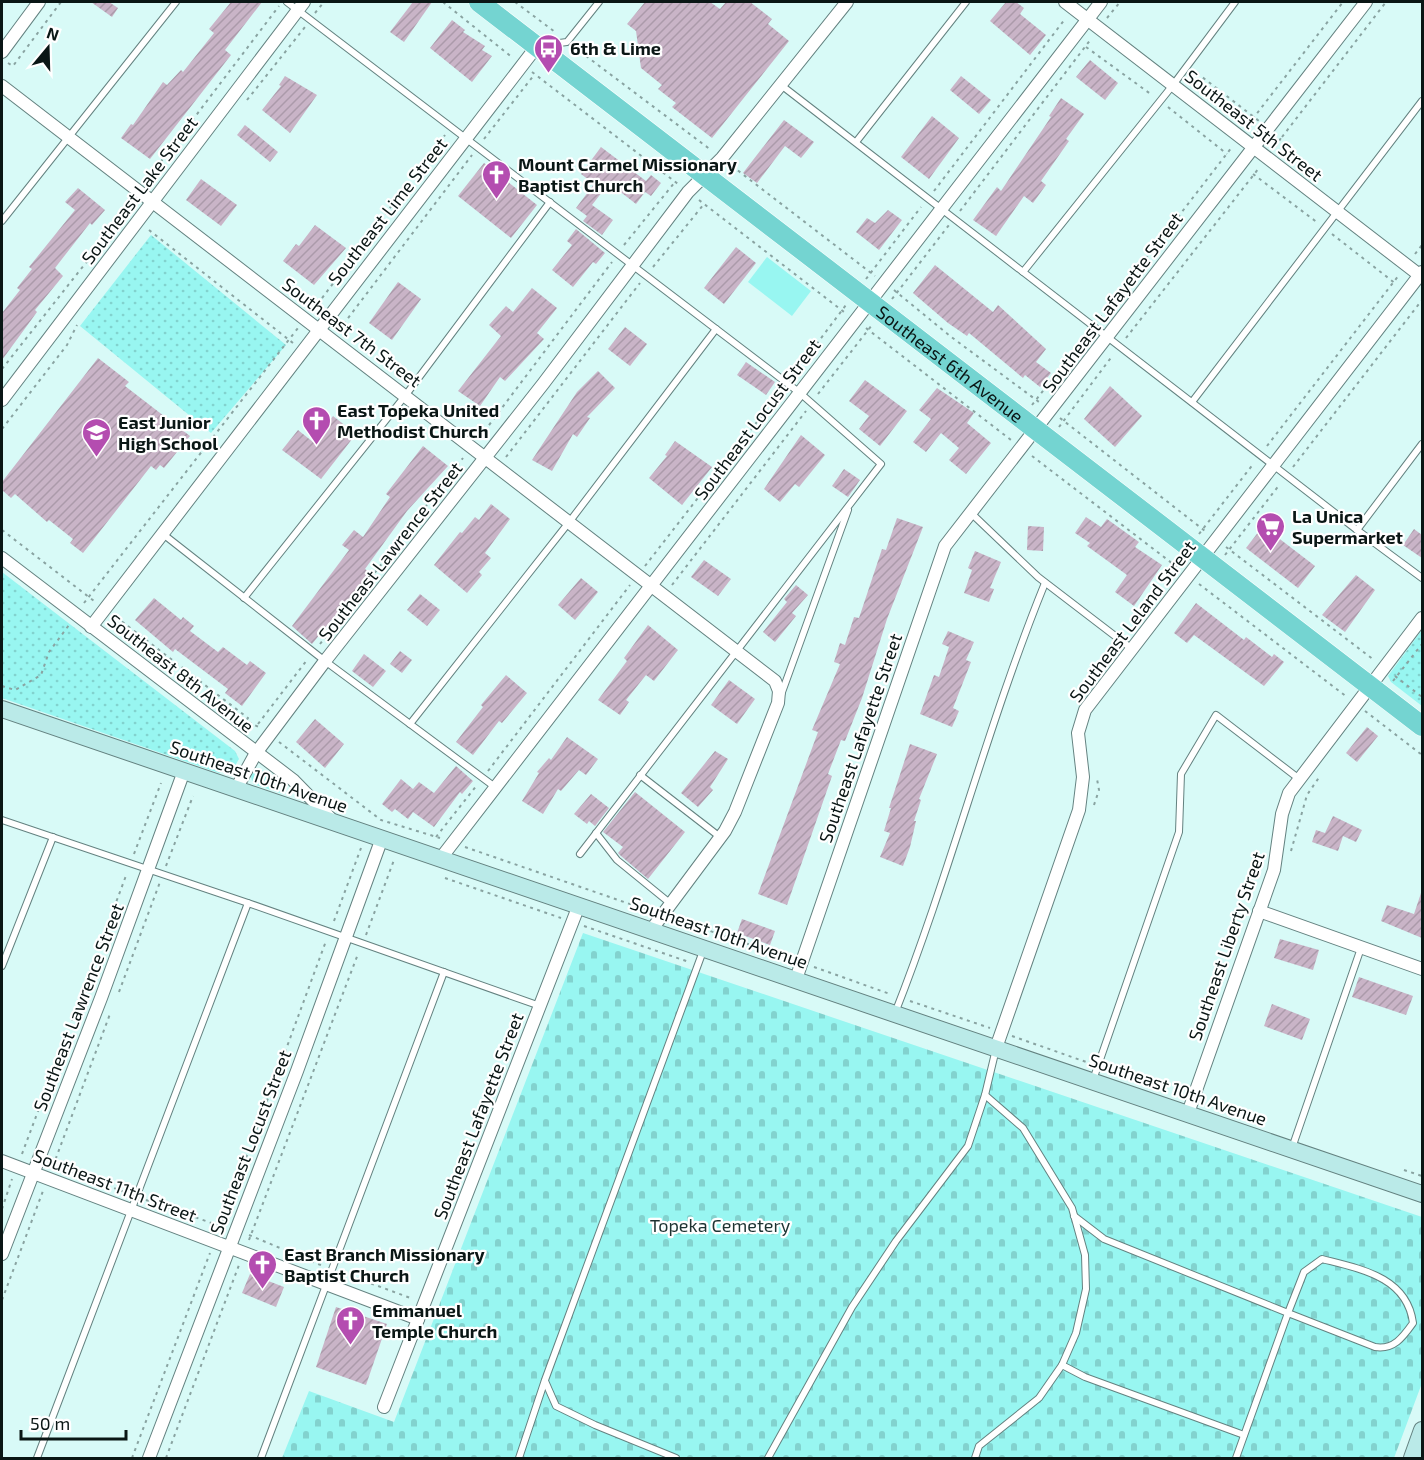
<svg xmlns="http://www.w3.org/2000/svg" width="1424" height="1460" viewBox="0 0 1424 1460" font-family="'Exo 2',sans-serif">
<defs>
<pattern id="grass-dots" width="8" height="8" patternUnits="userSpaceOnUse" patternTransform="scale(1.5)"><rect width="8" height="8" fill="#98f6f1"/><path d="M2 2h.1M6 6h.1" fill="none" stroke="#82d2ce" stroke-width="1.8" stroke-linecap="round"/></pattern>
<pattern id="cemetery-stones" width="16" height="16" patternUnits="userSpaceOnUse" patternTransform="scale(1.5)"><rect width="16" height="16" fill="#98f6f1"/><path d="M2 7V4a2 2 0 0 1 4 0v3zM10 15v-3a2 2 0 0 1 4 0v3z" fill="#82d2ce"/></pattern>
<pattern id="building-hatch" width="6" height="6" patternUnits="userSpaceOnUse" patternTransform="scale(1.5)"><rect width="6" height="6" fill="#c9b4c7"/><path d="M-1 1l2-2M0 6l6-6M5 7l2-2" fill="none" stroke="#ab9aaa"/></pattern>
</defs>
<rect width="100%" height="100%" fill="#d8faf7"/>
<g fill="url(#grass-dots)">
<polygon points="151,235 286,345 211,433 80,326"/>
<polygon points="2,572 235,751 239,759 233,769 219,773 2,698"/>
<polygon points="1422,630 1422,706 1391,682 1388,676"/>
<polygon points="261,769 287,788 283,794 253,784 251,777 254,770"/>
</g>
<polygon fill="url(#cemetery-stones)" points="583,933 1422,1217 1422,1383 1394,1458 282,1458 309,1391 394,1422"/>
<polygon fill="#98f6f1" points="767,257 811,291 792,316 748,282"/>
<g fill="url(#building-hatch)">
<polygon points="91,2 109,2 118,8 112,17"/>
<polygon points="231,2 262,2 225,50 231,55 150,159 121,138 131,124 133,125 163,82 167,85 181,70 183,72 214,33 209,29"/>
<polygon points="413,2 432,2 404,42 390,32"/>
<polygon points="645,2 710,2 720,9 726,2 750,2 772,19 768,24 789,41 712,138 672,107 676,103 658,89 662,85 641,68 636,31 627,24"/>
<polygon points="1006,2 1016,2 1024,8 1020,14 1046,35 1030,55 990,21"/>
<polygon points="452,20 465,30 463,32 485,46 482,50 492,56 472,82 430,48"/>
<polygon points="1090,60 1118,83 1105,100 1076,77"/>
<polygon points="285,76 317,95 290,133 262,110 281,86 279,85"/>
<polygon points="961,76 991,100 979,114 950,90"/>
<polygon points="1061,98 1084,114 1066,139 1069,141 1041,181 1046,185 1033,203 1024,196 996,236 973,220 997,187 1001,191 1051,117 1049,116"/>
<polygon points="932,116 959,138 929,179 901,157"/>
<polygon points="784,120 814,142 801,158 785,146 757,183 743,173"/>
<polygon points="245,125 278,152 270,162 237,135"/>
<polygon points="601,147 646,181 651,175 661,183 651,196 645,192 636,204 609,183 592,205 613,220 602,235 583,221 587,216 576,208 594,184 581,174"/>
<polygon points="484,163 537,205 511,238 458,196"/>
<polygon points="201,179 237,205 221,226 186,200"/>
<polygon points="78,188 105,210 92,225 90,223 55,268 63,276 35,310 37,312 2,360 2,313 20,290 17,288 32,269 29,267 75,210 65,202"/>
<polygon points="888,210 902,220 879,250 856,232 867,218 875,223"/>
<polygon points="315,225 346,248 314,285 283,261 296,244 299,246"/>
<polygon points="576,229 605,253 596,264 593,262 573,287 552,270 572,245 567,241"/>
<polygon points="736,247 756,263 724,304 704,288"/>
<polygon points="935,265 993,312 998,305 1046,349 1036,362 1051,373 1040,387 1025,375 1023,378 969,333 967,336 948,323 913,293"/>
<polygon points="398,282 421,299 392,340 369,323"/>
<polygon points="532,288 557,308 537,333 544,339 505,381 500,377 480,406 458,391 501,336 489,325 506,306 513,312"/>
<polygon points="625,327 647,344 630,366 608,349"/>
<polygon points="98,358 129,382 125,386 190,436 164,468 160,465 156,470 151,466 83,553 70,543 73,539 49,520 47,522 15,494 11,498 2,490 2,482"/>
<polygon points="746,362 775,382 766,395 737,375"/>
<polygon points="598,371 615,388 587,417 590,418 577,437 573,434 552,471 532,460 577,392"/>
<polygon points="865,380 907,411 880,446 859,429 869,416 849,401"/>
<polygon points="1110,386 1142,416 1115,447 1084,419"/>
<polygon points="937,388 974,413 967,423 991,443 966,474 949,460 959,448 941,433 926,452 913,442 931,419 919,410"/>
<polygon points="333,416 356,434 321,479 282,450 298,430 313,442"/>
<polygon points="801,435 825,455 799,487 795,484 780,502 764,489"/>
<polygon points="675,441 712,467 682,505 649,478 667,456 665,455"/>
<polygon points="423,446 448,466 407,511 365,569 370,573 312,644 292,626 349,550 342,545 354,530 363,537 390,497 386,494"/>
<polygon points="844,469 860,480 848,497 832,486"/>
<polygon points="491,504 510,519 485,553 491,558 479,572 482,575 467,593 434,565 460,532 462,533 475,517 479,520"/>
<polygon points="1086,517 1101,527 1107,519 1139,542 1135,547 1162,565 1134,606 1115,592 1127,575 1087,546 1090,543 1075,533"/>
<polygon points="897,518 923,527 887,619 862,698 845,741 841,740 828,774 832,776 787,905 758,894 818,732 812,730 840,664 834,662 840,643 845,645 854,617 859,618 882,549 886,550"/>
<polygon points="1028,526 1044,527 1043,551 1027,550"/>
<polygon points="1263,526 1315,566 1298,588 1246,548"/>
<polygon points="1414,529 1422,535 1422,558 1403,545"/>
<polygon points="975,551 1001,562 990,588 994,589 989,602 964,593 972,570 968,568"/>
<polygon points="704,560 731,579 718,596 691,577"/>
<polygon points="1356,575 1375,590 1345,632 1322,615"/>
<polygon points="581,578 598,592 575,620 558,605"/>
<polygon points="796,585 808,595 792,613 796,616 775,642 763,632 787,602 784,599"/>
<polygon points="420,594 440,610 427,626 407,610"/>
<polygon points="154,598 181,620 183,617 194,626 190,631 218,652 223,647 247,665 250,661 266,673 242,706 225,693 228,689 175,649 173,652 135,620"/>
<polygon points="1196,603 1244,640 1246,637 1272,657 1274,654 1284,662 1264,686 1194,635 1187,643 1174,633"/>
<polygon points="648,625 678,650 654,681 646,675 626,700 629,702 620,715 598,700 627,661 624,658"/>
<polygon points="948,631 974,642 966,660 971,662 953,708 959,711 952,727 920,714 934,675 939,677 949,647 942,644"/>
<polygon points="400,651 412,660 402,673 390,664"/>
<polygon points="364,654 386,671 373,687 352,671"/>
<polygon points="506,675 527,693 502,723 499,721 473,755 456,742 483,707 481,705"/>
<polygon points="729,680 755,699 737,724 711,705"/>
<polygon points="315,719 344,744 325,768 296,742"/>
<polygon points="1367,727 1378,736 1357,762 1346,753"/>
<polygon points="567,737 598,759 586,775 579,770 561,791 558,789 543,814 522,801 539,773 537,772 549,758 551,760"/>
<polygon points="910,744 937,754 919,799 921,800 914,821 916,821 910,847 903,866 880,857 890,833 884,831 891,808 889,808"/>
<polygon points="715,751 728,759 710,787 713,790 698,807 681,793"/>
<polygon points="456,766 473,781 462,794 460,792 434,827 413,812 408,819 395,809 392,812 382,804 401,779 413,789 419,782 434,793"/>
<polygon points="635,792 685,832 648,879 621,856 618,853 623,847 603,832"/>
<polygon points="591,794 609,808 595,826 589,821 587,824 574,814"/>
<polygon points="1333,816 1362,830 1356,842 1343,836 1338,851 1312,842 1316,830 1325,833"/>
<polygon points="1421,893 1422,938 1381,921 1387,905 1414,914"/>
<polygon points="742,919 775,931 770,945 737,933"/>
<polygon points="1280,939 1319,950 1313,970 1274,958"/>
<polygon points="1359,977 1413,996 1406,1015 1352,997"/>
<polygon points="1272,1004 1310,1019 1302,1040 1264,1026"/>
<polygon points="250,1274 284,1287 276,1307 242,1293"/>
<polygon points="336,1307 387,1324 366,1385 316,1367"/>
</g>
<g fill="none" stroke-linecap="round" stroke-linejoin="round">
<defs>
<g id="service">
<polyline points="287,2 716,329 570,521 410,724"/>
<polyline points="544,45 567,42 599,2"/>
<polyline points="781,85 1357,530 1422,444"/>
<polyline points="856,142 966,2"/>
<polyline points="2,221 176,2"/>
<polyline points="1023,272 1173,85 1235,2"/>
<polyline points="1192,402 1422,101"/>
<polyline points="971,513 1038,577 1132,649"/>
<polyline points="1357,530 1422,578"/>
<polyline points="163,534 325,661 495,787"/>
<polyline points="244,598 405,396 550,202"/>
<polyline points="781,695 848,510"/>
<polyline points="640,775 720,837"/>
<polyline points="2,820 248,903"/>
<polyline points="596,833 617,860 671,904"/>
<polyline points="580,854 881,464 800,393 716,329"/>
<polyline points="2,966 53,837"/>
<path d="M 895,1013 C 951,871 988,723 1045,583"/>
<polyline points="1093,1080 1179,832 1181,774 1216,715 1298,778"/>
<polyline points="1292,1148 1361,948"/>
<polyline points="1074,1216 1104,1239 1288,1313 1236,1458"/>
<path d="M 1322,1259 C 1361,1269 1407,1277 1413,1323 C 1403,1337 1394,1350 1375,1347 L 1288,1313 L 1304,1272 Z"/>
<polyline points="1062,1365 1085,1377 1244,1435"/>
<polyline points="545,1381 556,1406 595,1425 676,1458"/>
<polyline points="37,1458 248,903 540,1006"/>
<polyline points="261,1458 444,972"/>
<polyline points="519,1458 545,1380 703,951"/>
<polyline points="768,1458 852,1307 896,1241 968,1146 985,1095 996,1049"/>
<polyline points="975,1458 979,1446 1039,1398 1062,1365 1076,1333 1086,1289 1085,1255 1072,1208 1023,1128 985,1095"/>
</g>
<g id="minor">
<polyline points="1065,2 1422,277"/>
<polyline points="2,52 39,2"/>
<polyline points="2,86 775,681 779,691 778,703 735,812 725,831 652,929"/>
<polyline points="2,400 304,2"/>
<polyline points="2,558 293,780 332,820"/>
<polyline points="91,627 537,46"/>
<polyline points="236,789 256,753 325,661 543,384 688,192 722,158 847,2"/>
<polyline points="441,858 1101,2"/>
<polyline points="1259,911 1422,969"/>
<polyline points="796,979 945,546 1366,2"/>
<polyline points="996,1048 1079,810 1083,777 1078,733 1085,710 1422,272"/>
<polyline points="1188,1113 1274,870 1282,814 1289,793 1422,618"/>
<polyline points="2,1161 418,1319"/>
<polyline points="2,1254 101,998 184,771"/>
<polyline points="384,1407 579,905"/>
<polyline points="149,1458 297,1071 382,838"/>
</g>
<g id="secondary">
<polyline points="2,709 1422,1194"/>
<polyline points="1412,1458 1422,1430"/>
</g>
<g id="primary">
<path id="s1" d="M 479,2 L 1422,726"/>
</g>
</defs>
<use href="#service" stroke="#648280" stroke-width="8"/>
<use href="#minor" stroke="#648280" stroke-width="14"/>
<use href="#secondary" stroke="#648280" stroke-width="18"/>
<use href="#primary" stroke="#fff" stroke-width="21"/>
<g stroke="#89a3a1" stroke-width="2" stroke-dasharray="3 4.5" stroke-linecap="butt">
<polyline points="443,2 513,58"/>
<polyline points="515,2 555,32"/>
<polyline points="315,13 324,2"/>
<polyline points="1107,18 1120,2"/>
<polyline points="574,47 711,150"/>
<polyline points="1086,47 1152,95"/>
<polyline points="8,63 13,66 61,2"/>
<polyline points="532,72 678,184"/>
<polyline points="1197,73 1259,121"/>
<polyline points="247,100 305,27"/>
<polyline points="1168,107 1227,154"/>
<polyline points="1248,125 1343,2"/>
<polyline points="1282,137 1386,2"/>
<polyline points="484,139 534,75"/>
<polyline points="1275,147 1281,138 1278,135"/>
<polyline points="732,166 875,276"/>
<polyline points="1253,174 1318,223"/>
<polyline points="147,180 279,6"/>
<polyline points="934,191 1065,19"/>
<polyline points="699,200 844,312"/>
<polyline points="960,211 1091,39"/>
<polyline points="149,230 293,343"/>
<polyline points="1332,234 1396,284"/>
<polyline points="624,245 675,182"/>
<polyline points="1415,254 1422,245"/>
<polyline points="653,267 704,204"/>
<polyline points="866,279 921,207"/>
<polyline points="894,290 950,336 1039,402"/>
<polyline points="892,299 949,225"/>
<polyline points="313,310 445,135"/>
<polyline points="1100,318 1232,147"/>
<polyline points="866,328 1011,440"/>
<polyline points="339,330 472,155"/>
<polyline points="1126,338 1259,168"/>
<polyline points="2,369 107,236"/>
<polyline points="794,374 846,305"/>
<polyline points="818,394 872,325"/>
<polyline points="1032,405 1087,334"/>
<polyline points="1060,418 1205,531"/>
<polyline points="1059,427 1113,355"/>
<polyline points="2,429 67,345 77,325"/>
<polyline points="480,437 612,262"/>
<polyline points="1267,446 1399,275"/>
<polyline points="1032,456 1177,567"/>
<polyline points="506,457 640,283"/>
<polyline points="1293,467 1422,300"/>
<polyline points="2,530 94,601"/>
<polyline points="1199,534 1254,463"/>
<polyline points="1226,547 1374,660"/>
<polyline points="1225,555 1280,484"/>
<polyline points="645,566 781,391"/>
<polyline points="1199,584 1347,697"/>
<polyline points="672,585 806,411"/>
<polyline points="84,603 298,328"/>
<polyline points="116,617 248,718 246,721 261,728"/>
<polyline points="320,644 463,458"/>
<polyline points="1395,676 1422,697"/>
<polyline points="1393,681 1422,644"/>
<polyline points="2,686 15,690 41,675 49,652 69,625"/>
<polyline points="1365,711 1422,755"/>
<polyline points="258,724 307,660"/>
<polyline points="279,742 381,820 440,838"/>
<polyline points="488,771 630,585"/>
<polyline points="1094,805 1099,790 1097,779"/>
<polyline points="436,837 477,785"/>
<polyline points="465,847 650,911"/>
<polyline points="1291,851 1307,795 1320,776"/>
<polyline points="134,854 161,783"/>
<polyline points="166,866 193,796"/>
<polyline points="445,878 561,918"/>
<polyline points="675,919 789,958"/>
<polyline points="334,921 361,848"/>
<polyline points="584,926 689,962"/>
<polyline points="366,935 394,860"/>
<polyline points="814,967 890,994"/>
<polyline points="119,992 160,882"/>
<polyline points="910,1001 990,1028"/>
<polyline points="1012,1036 1089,1063"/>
<polyline points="22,1154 127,873"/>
<polyline points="53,1161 59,1167 127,1193"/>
<polyline points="53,1166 110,1014"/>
<polyline points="1404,1170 1422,1176"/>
<polyline points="146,1200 223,1227"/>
<polyline points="2,1209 12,1179"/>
<polyline points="220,1228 326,941"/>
<polyline points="249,1235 323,1266"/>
<polyline points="249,1240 358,954"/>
<polyline points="343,1273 413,1299"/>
<polyline points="2,1300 43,1191"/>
<polyline points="132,1458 210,1253"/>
<polyline points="166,1458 239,1265"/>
</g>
<use href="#service" stroke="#fff" stroke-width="6"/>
<use href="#minor" stroke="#fff" stroke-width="12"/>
<use href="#secondary" stroke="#baeae8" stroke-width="16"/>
<use href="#primary" stroke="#74d4d1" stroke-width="20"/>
</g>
<defs>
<symbol id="bus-pin" viewBox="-11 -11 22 30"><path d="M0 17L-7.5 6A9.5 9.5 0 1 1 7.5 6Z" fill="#b44db0" stroke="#fff"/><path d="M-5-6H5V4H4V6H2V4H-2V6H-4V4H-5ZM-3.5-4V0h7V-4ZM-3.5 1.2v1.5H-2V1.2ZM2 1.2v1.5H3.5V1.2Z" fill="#fff"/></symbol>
<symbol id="church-pin" viewBox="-11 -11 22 30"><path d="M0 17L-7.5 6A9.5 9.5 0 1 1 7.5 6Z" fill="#b44db0" stroke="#fff"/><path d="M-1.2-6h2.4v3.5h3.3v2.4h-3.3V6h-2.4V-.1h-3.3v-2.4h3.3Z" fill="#fff"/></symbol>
<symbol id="school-pin" viewBox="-11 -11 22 30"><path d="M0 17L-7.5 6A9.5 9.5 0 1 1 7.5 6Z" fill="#b44db0" stroke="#fff"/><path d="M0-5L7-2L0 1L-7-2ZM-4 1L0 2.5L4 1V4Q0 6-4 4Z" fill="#fff"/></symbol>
<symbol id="supermarket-pin" viewBox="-11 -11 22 30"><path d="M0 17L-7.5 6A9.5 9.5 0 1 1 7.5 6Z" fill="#b44db0" stroke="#fff"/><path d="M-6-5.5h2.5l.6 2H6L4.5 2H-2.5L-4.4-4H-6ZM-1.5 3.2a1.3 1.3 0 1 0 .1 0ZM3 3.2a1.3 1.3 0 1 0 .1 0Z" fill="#fff"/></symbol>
</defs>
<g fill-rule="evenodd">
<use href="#bus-pin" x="532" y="32" width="33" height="45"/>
<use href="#church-pin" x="480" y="158" width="33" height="45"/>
<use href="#church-pin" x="300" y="404" width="33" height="45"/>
<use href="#school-pin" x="80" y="416" width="33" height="45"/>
<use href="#supermarket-pin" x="1254" y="510" width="33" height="45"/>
<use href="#church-pin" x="246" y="1248" width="33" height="45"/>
<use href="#church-pin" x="334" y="1304" width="33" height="45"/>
</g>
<g text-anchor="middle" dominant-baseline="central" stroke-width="4.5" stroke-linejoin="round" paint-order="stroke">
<g font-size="18" font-weight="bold" fill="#0a1615" stroke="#fff" text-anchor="start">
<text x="570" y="48">6th &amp; Lime</text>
<text x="518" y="164">Mount Carmel Missionary<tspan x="518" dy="21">Baptist Church</tspan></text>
<text x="337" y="410">East Topeka United<tspan x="337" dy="21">Methodist Church</tspan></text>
<text x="118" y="422">East Junior<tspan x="118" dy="21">High School</tspan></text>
<text x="1292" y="516">La Unica<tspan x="1292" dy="21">Supermarket</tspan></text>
<text x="284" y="1254">East Branch Missionary<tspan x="284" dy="21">Baptist Church</tspan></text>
<text x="372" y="1310">Emmanuel<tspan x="372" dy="21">Temple Church</tspan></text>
</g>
<g font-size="18" fill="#0a1615" stroke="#fff">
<text transform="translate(1254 125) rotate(38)">Southeast 5th Street</text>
<text transform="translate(139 190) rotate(-53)">Southeast Lake Street</text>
<text transform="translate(387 211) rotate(-52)">Southeast Lime Street</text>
<text transform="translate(1112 302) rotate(-53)">Southeast Lafayette Street</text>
<text transform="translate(352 332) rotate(37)">Southeast 7th Street</text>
<text stroke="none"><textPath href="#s1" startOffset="594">Southeast 6th Avenue</textPath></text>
<text transform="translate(757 419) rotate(-53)">Southeast Locust Street</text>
<text transform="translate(390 551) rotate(-52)">Southeast Lawrence Street</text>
<text transform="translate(1132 621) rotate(-53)">Southeast Leland Street</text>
<text transform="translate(181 673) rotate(38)">Southeast 8th Avenue</text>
<text transform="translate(860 738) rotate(-71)">Southeast Lafayette Street</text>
<text transform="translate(259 776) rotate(19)">Southeast 10th Avenue</text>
<text transform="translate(719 932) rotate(19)">Southeast 10th Avenue</text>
<text transform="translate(1226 946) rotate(-71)">Southeast Liberty Street</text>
<text transform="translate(78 1007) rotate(-69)">Southeast Lawrence Street</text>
<text transform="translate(1178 1089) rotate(19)">Southeast 10th Avenue</text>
<text transform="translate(478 1116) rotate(-69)">Southeast Lafayette Street</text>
<text transform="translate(250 1142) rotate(-69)">Southeast Locust Street</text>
<text transform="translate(115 1185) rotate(21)">Southeast 11th Street</text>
</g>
<g font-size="18" fill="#1d3332" stroke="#fff">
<text x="720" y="1225">Topeka Cemetery</text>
</g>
</g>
<rect width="1424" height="1460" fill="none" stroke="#0a1615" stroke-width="6"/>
<g transform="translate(48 48) rotate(19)" stroke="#ffffff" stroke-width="4.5" paint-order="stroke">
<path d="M0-4.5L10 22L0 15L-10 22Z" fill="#0a1615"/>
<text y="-9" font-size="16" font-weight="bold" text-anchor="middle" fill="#0a1615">N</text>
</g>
<path d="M21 1430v9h105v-9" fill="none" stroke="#0a1615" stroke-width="3"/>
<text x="30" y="1430" font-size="18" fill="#0a1615" stroke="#ffffff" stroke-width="4.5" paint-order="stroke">50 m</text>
</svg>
